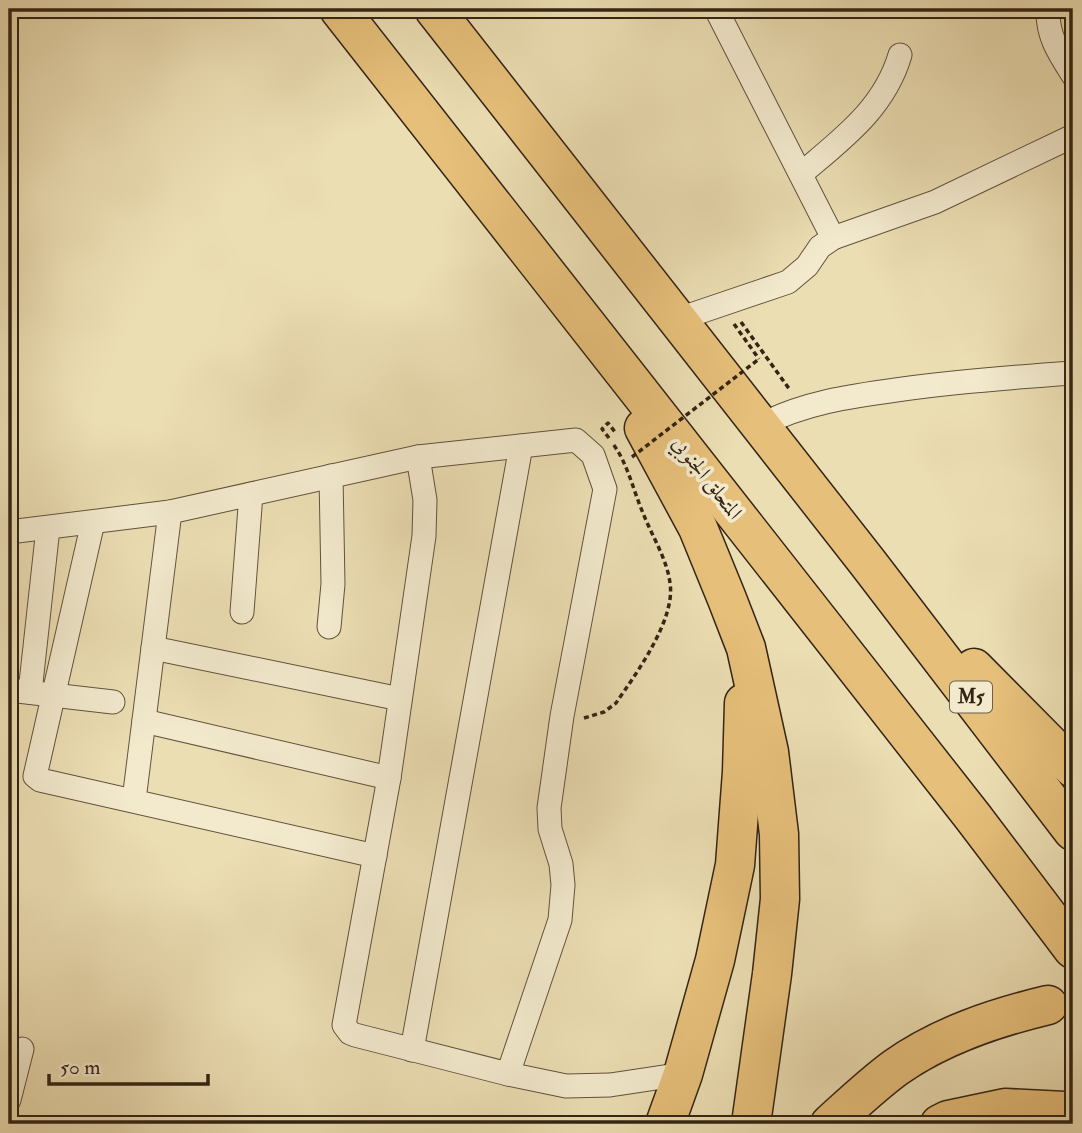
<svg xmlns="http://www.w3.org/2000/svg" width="1082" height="1133" viewBox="0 0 1082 1133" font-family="'IM FELL Double Pica',Amiri,serif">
<rect width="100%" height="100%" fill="#ecdeb3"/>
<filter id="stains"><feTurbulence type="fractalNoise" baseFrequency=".00286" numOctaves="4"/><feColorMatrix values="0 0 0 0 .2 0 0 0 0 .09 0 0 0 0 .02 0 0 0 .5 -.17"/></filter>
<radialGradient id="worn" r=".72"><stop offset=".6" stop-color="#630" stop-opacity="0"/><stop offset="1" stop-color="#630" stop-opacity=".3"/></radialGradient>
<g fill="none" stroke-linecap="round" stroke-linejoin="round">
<defs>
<g id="street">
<polyline points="716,9 833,238"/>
<path d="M 1048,9 C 1047,36 1059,53 1073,75"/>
<path d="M 801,174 C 842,139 884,109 900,55"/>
<polyline points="676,320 788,282 807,266 820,247 833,238 935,202 1073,136"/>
<path d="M 759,426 C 805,402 852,396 903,389 C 960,381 1016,377 1073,373"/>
<polyline points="418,457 425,500 424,536 389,778 344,1025 350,1033 355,1035 508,1074 566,1086 610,1085 683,1074"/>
<polyline points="93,522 35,776 40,780 375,856"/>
<polyline points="9,532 170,512 418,457 576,440 593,455 605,489 562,716 549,808 550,829 561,864 563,885 560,920 508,1074"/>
<polyline points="242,612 251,494"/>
<polyline points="329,627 333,584 331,476"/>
<polyline points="153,648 400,699"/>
<polyline points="9,690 113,702"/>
<polyline points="30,692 48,528"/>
<polyline points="144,721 389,778"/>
<polyline points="134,800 170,512"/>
<polyline points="412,1050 521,446"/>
<polyline points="9,1100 22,1049"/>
</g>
<g id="highway">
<polyline points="339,9 973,817 1073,949"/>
<polyline points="434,9 868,563 1073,831"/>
<polyline points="644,428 698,528 727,599 746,648 769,752 779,834 780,899 772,974 751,1124"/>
<polyline points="974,668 1073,768"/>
<polyline points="665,1124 683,1074 715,960 735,865 742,772 744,703"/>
<path d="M 830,1124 C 851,1105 872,1085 895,1068 C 940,1036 994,1018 1048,1005"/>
<polyline points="940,1124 948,1120 1005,1108 1065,1111 1073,1113"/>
</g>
</defs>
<use href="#street" stroke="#61523c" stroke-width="25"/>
<use href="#highway" stroke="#332415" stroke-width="41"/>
<g stroke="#332415" stroke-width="3.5" stroke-dasharray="5 3.5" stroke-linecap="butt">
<polyline points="741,322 790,390"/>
<polyline points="734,324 759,359"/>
<polyline points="609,438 602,429 608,423 615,432"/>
<path d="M 584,718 L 604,712 L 616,703 C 636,674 676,619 670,583 C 667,559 652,536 643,513 C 633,490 628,464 613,444"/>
</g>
<use href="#street" stroke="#f3eace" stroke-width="23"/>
<use href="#highway" stroke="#e6bf7a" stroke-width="38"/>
<polyline stroke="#332415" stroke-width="3.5" stroke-dasharray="5 3.5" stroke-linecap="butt" points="632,457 759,359"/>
</g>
<g text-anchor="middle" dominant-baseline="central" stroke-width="7" stroke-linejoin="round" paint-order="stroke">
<rect fill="#f3eace" stroke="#6d5f4c" stroke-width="2" x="950" y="681.5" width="42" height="31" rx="5"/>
<g font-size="19" font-weight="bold" fill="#332415">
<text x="971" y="697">M5</text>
</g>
<g font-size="21" fill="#332415" stroke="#f3eace">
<text transform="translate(707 478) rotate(52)">المتحلق الجنوبي</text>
</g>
</g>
<rect width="1082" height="1133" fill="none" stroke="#ecdeb3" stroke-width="35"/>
<rect x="10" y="10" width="1061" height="1112" fill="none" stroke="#332415" stroke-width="3.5"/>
<rect x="18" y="18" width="1047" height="1098" fill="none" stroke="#332415" stroke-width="2"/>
<path d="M49 1074v10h159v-10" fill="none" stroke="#332415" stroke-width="3.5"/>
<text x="60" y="1074" font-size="21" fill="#332415" stroke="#f3eace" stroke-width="5" paint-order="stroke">50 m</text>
<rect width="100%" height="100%" filter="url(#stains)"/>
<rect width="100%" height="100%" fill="url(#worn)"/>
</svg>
